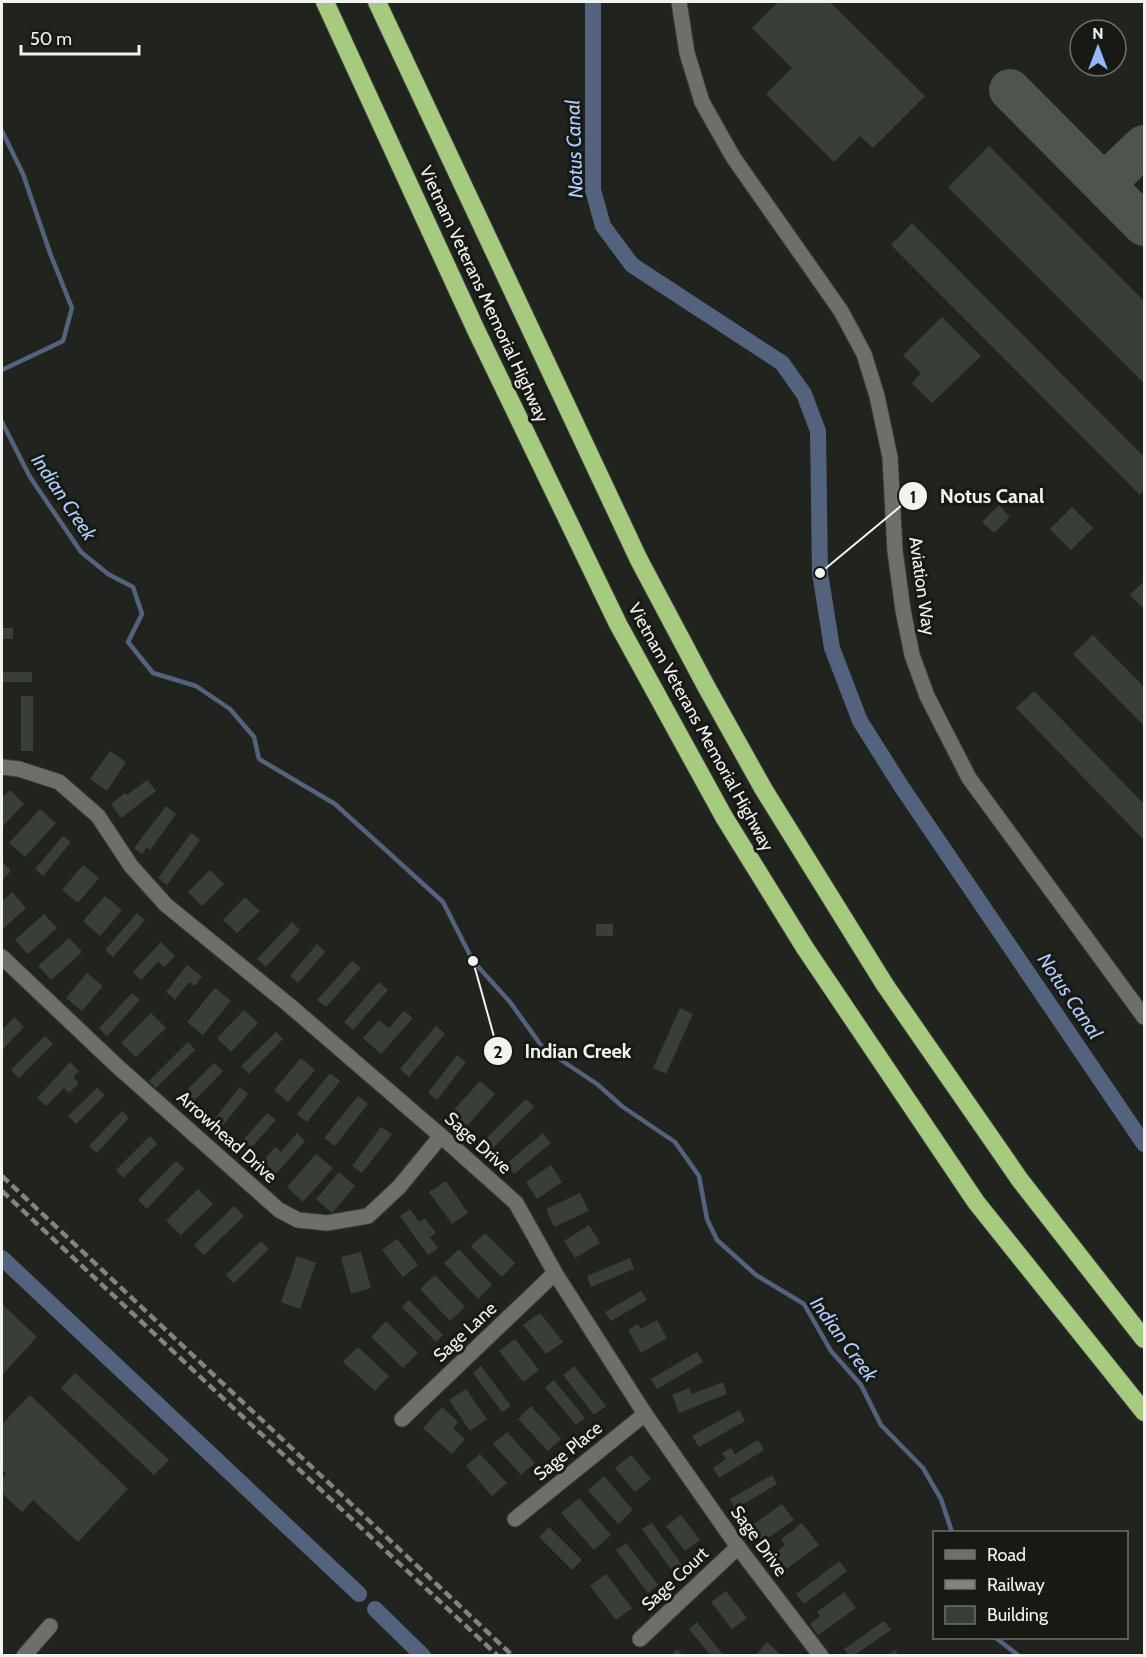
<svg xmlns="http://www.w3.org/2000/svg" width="1146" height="1657" viewBox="0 0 1146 1657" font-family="Cabin,sans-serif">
<rect width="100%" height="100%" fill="#20231e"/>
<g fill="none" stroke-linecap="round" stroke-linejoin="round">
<g stroke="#54637d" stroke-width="4.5">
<polyline points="2,131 23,174 50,253 72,308 63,341 2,370"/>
<polyline points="2,422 30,477 81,552 108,574 133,587 142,614 128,642 153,673 196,686 230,709 254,737 259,759 335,804 443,902 473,961 510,1002 543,1048 597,1084 623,1107 675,1142 699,1176 707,1219 717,1240 756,1275 804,1304 831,1351 861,1385 881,1425 923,1468 941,1499 952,1532"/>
<polyline points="996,1638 1019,1656"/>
</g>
<g stroke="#54637d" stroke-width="16">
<polyline points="593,2 593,190 603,226 632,265 782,363 804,394 818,431 820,573 832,648 860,721 901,786 1144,1144"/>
<polyline points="2,1258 359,1594"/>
<polyline points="375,1609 423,1656"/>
</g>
<g stroke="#50544e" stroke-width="42">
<polyline points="1010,90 1144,225"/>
<polyline points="1107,181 1144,146"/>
</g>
</g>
<g fill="#3a3e38">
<polygon points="778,2 830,2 925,96 873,148 860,136 834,162 766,94 792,68 752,28"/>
<polygon points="989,146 1144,301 1144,383 948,187"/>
<polygon points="912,223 1144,457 1144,490 1140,495 891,245"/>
<polygon points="942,317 981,356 932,403 912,383 921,373 903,355"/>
<polygon points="999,505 1010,517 994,533 982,522"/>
<polygon points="1072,507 1093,528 1071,550 1050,529"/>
<polygon points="1144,581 1144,609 1130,595"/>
<rect x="2" y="628" width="11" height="11"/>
<polygon points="1093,635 1144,687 1144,726 1073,654"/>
<rect x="2" y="672" width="30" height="10"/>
<polygon points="1034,691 1144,804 1144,840 1016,708"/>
<rect x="21" y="696" width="12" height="55"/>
<polygon points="110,751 126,762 107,791 90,779"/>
<polygon points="147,780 156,791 121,818 111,804 125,793 127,795"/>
<polygon points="10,790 24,804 2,827 2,798"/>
<polygon points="166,806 176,814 150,850 147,847 142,854 134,848"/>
<polygon points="40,809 56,823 25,857 9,843"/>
<polygon points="191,833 200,840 167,885 158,878"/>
<polygon points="63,836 71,842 43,876 35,869"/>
<polygon points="2,861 11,871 2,880"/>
<polygon points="83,865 99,878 78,903 62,890"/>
<polygon points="210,870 224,884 202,906 188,892"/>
<polygon points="12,892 26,908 4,928 2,926 2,902"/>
<polygon points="105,896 122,910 100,936 83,921"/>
<polygon points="245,897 260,911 237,933 223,920"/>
<polygon points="137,913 145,920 113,957 105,950"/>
<polygon points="44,914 57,928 28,954 15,940"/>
<polygon points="292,922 300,930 266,967 257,959"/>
<rect x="596" y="924" width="17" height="12"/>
<polygon points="69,938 82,952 51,980 38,966"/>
<polygon points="161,942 175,956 164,967 158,962 141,980 133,972"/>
<polygon points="317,944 325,952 298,983 290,976"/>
<polygon points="352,961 361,968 326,1007 317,1000"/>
<polygon points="187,965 202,976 195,986 189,982 175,1000 166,992"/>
<polygon points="87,973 103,986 82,1011 66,998"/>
<polygon points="379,982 388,990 353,1030 344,1022"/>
<polygon points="215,988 231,1001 203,1035 187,1022"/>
<polygon points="132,993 140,1000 107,1036 99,1028"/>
<polygon points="680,1008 693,1014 666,1074 653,1068"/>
<polygon points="244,1010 258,1023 231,1052 217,1038"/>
<polygon points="404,1011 413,1018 381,1054 363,1038 379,1020 389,1028"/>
<polygon points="151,1013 166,1028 136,1057 121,1043"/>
<polygon points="14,1017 24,1027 2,1050 2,1030"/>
<polygon points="436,1026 445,1034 409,1077 400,1069"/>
<polygon points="276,1032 283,1039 249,1074 241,1066"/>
<polygon points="45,1036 53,1044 19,1078 11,1070"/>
<polygon points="188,1042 195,1050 156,1088 149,1081"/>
<polygon points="457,1055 466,1062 437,1100 428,1093"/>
<polygon points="301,1058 315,1070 288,1102 274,1090"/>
<polygon points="70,1062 79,1071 73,1077 79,1083 69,1093 64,1088 46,1106 37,1098"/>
<polygon points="214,1063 223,1071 185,1110 176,1101"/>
<polygon points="330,1073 340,1081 307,1122 297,1114"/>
<polygon points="480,1081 495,1094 467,1126 452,1112"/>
<polygon points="240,1087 248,1094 216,1134 207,1128"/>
<polygon points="97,1088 105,1095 76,1124 68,1116"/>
<polygon points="358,1096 368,1104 335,1146 324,1138"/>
<polygon points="526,1099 534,1107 488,1153 480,1145"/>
<polygon points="122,1111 129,1118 97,1153 89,1146"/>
<polygon points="267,1113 276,1120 243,1157 235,1149"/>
<polygon points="381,1127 392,1134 362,1173 352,1166"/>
<polygon points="297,1133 305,1141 269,1182 261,1176 269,1166 263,1161 275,1147 281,1152"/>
<polygon points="543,1133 551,1143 514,1174 506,1164"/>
<polygon points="150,1136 157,1144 123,1178 116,1170"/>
<polygon points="316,1154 333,1168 303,1202 287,1187"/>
<polygon points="176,1161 184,1169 147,1209 138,1200"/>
<polygon points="551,1165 562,1182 537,1199 526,1182"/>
<polygon points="339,1172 355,1186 332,1213 316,1199"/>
<polygon points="446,1181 468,1213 452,1224 429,1192"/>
<polygon points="198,1189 213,1204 181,1235 166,1221"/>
<polygon points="580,1193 589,1211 554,1227 546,1209"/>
<polygon points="234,1206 244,1216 204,1255 194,1245"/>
<polygon points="410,1209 419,1222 425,1218 436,1233 430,1237 438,1248 428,1255 400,1216"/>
<polygon points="589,1225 600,1243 575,1258 564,1241"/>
<polygon points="485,1233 515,1263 502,1277 471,1246"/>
<polygon points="397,1239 418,1265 403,1277 382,1250"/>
<polygon points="261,1241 269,1249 234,1283 226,1275"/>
<polygon points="459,1249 492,1285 478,1299 444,1263"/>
<polygon points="361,1252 371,1288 351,1294 341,1257"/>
<polygon points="297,1256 316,1263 300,1309 281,1302"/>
<polygon points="630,1258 634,1269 591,1287 587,1276"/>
<polygon points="435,1275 465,1307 450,1321 420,1289"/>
<polygon points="641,1291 647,1300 611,1321 605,1312"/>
<polygon points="409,1300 443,1335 436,1342 402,1307"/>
<polygon points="2,1304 37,1337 2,1375"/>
<polygon points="540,1313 563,1342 546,1354 523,1325"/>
<polygon points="657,1320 667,1338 641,1353 628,1330 638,1324 641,1329"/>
<polygon points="386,1321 418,1353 403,1368 371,1337"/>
<polygon points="515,1339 539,1370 523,1382 499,1351"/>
<polygon points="358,1347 389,1376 375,1391 343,1362"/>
<polygon points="697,1352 703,1362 657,1389 651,1379"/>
<polygon points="481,1366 511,1406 502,1412 473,1373"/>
<polygon points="574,1366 606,1406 594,1415 563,1375"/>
<polygon points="75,1373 169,1460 154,1475 61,1388"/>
<polygon points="554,1380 585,1418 576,1425 545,1387"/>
<polygon points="723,1382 727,1394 679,1413 672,1395 689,1388 692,1394"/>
<polygon points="466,1389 487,1419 470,1431 449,1400"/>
<polygon points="30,1395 128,1489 78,1542 33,1500 22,1512 2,1493 2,1479 6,1474 2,1470 2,1424"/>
<polygon points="531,1406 561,1439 548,1451 518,1419"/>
<polygon points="442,1407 458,1422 453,1428 465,1439 452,1454 423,1428"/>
<polygon points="739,1410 745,1421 699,1447 692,1436"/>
<polygon points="507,1432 535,1463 521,1475 493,1444"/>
<polygon points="758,1440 764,1450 719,1478 713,1468 726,1459 722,1453 731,1448 735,1454"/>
<polygon points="480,1454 507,1483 492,1496 466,1466"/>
<polygon points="631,1455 651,1479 635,1492 615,1468"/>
<polygon points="772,1475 777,1484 735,1509 730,1499"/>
<polygon points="604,1476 633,1510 618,1524 588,1490"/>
<polygon points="579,1498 611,1535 594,1550 561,1513"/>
<polygon points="782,1504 794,1520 762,1542 751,1526"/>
<polygon points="681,1515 700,1540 685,1551 666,1526"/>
<polygon points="652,1523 682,1565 673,1572 642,1529"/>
<polygon points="802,1523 819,1545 785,1570 773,1554 785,1545 781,1539"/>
<polygon points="549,1527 582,1560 572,1570 539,1537"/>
<polygon points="626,1543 658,1585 648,1593 616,1550"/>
<polygon points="839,1561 847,1571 804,1604 796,1594"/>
<polygon points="606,1574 632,1608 616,1620 590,1586"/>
<polygon points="726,1591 747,1618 732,1629 711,1602"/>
<polygon points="844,1592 856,1608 818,1635 810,1624 820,1616 817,1612"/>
<polygon points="884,1621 891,1630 853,1656 849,1656 844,1649"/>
<polygon points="697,1622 724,1656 711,1656 689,1629"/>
<polygon points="767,1642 782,1656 755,1656"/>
<polygon points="677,1649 684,1656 670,1656"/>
<polygon points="895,1650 899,1656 886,1656"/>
</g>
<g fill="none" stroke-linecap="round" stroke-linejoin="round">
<defs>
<g id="minor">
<polyline points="679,2 687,53 702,102 733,157 841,311 864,354 877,396 890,457 895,551 903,610 912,655 927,696 969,778 1144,1017"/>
<polyline points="2,767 19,769 59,782 98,816 131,866 166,905 289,1005 441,1136 516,1203 555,1273 645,1414 738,1547 821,1656"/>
<polyline points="2,957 117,1066 279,1210 298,1220 327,1223 368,1216 399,1187 441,1136"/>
<polyline points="402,1419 555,1273"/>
<polyline points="515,1519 645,1414"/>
<polyline points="640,1639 738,1547"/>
<polyline points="24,1656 50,1626"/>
</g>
<g id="highway">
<polyline points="325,2 476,330 618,624 724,817 805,948 976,1202 1144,1412"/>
<polyline points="377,2 639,560 707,688 764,790 885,985 1020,1180 1144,1339"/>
</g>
</defs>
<use href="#minor" stroke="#3d3f3b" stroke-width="17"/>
<use href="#highway" stroke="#3d3f3b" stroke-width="20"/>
<use href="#minor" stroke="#6d706a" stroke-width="15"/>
<use href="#highway" stroke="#a6cb7f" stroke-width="18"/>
<g stroke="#81847f" stroke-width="4.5" stroke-dasharray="9 4.5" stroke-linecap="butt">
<polyline points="2,1176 513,1656"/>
<polyline points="2,1191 498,1656"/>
</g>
</g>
<g text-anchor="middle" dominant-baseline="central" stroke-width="6" stroke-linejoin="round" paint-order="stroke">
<g font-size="18" fill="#f1f3ef" stroke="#171a14">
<text transform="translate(484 294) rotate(65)">Vietnam Veterans Memorial Highway</text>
<text transform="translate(922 586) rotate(82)">Aviation Way</text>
<text transform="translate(701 727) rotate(61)">Vietnam Veterans Memorial Highway</text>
<text transform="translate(227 1137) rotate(42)">Arrowhead Drive</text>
<text transform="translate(478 1143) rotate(42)">Sage Drive</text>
<text transform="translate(465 1332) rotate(-43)">Sage Lane</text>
<text transform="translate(568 1451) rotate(-39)">Sage Place</text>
<text transform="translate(759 1541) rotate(54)">Sage Drive</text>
<text transform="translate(675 1579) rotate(-43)">Sage Court</text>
</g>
<g font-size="20" font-style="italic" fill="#b1ccfe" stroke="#171a14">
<text transform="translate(574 149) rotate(-92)">Notus Canal</text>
<text transform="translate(64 497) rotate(56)">Indian Creek</text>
<text transform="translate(1070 996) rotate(56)">Notus Canal</text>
<text transform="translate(844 1339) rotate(54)">Indian Creek</text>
</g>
</g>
<path fill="none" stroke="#f1f3ef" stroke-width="2" d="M820 573L913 496M473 961L498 1051"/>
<g fill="#f1f3ef" stroke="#171a14" stroke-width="2">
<circle cx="820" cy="573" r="6"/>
<circle cx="473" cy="961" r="6"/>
<circle cx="913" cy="496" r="15"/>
<circle cx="498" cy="1051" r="15"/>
</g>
<g font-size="18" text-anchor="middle" font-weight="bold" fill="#111">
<text x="913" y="503">1</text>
<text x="498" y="1058">2</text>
</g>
<g font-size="20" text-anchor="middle" font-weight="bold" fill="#f1f3ef" stroke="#171a14" stroke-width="6" stroke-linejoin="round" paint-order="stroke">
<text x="992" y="503">Notus Canal</text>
<text x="578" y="1058">Indian Creek</text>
</g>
<rect width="1146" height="1657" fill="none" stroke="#f1f3ef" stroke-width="6"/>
<rect x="933" y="1531" width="195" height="108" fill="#171a14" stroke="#6e716c" stroke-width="1.5"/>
<rect x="945" y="1550" width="30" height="9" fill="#6d706a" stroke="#6e716c" stroke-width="1.5"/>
<text x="987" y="1561" font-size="18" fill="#f1f3ef">Road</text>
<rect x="945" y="1580" width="30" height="9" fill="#81847f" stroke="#6e716c" stroke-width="1.5"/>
<text x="987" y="1591" font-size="18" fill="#f1f3ef">Railway</text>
<rect x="945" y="1606" width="30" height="18" fill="#3a3e38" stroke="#6e716c" stroke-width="1.5"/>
<text x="987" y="1621" font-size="18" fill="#f1f3ef">Building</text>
<g transform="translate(1098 48)"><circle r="28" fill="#171a14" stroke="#6e716c" stroke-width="1.5"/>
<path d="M0-4.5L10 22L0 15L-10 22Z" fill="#91b8fd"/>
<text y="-9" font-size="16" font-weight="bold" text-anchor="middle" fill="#f1f3ef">N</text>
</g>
<path d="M21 45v9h118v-9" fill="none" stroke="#f1f3ef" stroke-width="3"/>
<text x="30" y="45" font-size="18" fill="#f1f3ef" stroke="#171a14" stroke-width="4.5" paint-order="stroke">50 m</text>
</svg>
